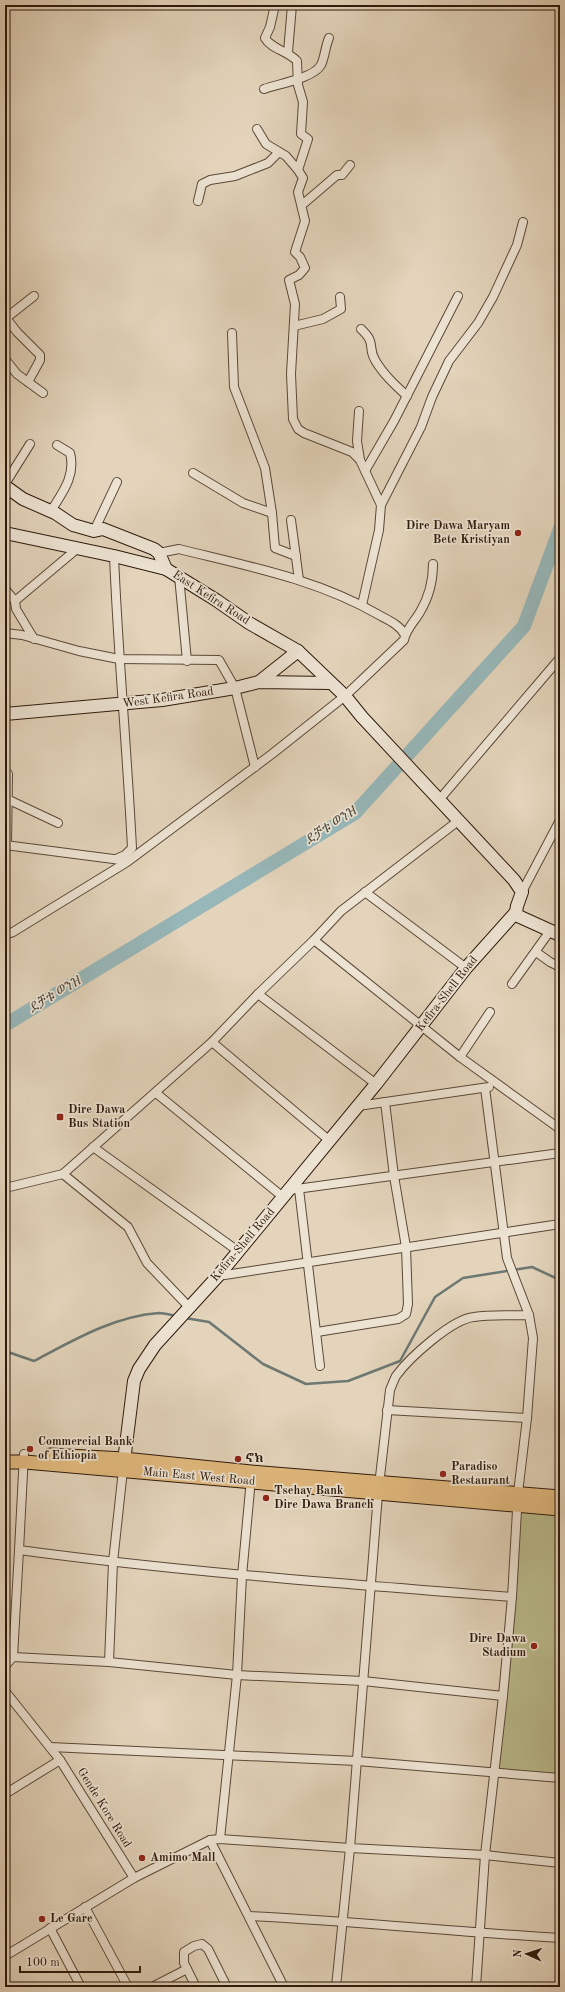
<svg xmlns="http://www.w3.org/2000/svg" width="565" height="1992" viewBox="0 0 565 1992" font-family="'Old Standard TT','Noto Serif Ethiopic',serif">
<rect width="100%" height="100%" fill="#e3d4bb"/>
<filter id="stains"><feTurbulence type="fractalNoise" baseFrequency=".005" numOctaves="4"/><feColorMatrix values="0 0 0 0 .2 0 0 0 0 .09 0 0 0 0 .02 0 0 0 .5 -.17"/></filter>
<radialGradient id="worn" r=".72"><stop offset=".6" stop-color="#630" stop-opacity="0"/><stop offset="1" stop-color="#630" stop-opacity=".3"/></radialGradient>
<polygon fill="#babb8c" stroke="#746a4c" points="517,1505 560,1509 560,1778 494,1773"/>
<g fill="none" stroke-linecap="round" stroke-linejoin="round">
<g stroke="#6d7873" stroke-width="2.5">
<polyline points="185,1318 209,1322 263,1364 306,1384 348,1381 400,1361 435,1297 463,1278 532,1267 560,1280"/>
<path d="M 5,1351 L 34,1361 C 72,1341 114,1316 159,1313 C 164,1313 171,1315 177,1316"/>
</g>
<polyline stroke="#97b7b9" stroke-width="14" points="5,1025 355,813 524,626 560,529"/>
<defs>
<g id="street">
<path d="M 275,5 L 270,27 L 265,38 C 271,49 288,51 297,61 L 298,85 L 303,102 L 301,134 L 308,139 L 298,170 L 303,178 L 298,192 L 305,221 L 295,252 L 300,257 L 305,268 L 299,275 L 289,280 L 295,304 L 291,374 L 293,419 L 298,429 L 304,433 L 352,452 L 360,460"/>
<polyline points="288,52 292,5"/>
<path d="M 264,89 C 278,84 314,78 321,65 C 325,57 325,47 329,38"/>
<polyline points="257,129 266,144 286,156 298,170"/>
<polyline points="198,201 202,184 210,180 235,176 268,163 279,152"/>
<polyline points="302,205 337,175 342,175 350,165"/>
<polyline points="294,326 323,319 341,309 340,297"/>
<path d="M 361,329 C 377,344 367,346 375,360 C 383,374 395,385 407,396"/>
<polyline points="232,333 234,387 265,468 272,513 275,548 296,556"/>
<polyline points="5,359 17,374 43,393"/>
<polyline points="28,382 40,360 40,355 17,332 6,318 34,296"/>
<polyline points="359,411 357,441 360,460 381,505 379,530 362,605"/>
<polyline points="365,471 394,421 458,296"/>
<polyline points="193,473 243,503 272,513"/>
<polyline points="5,484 30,444"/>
<polyline points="381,505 421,427 432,397 449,361 478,323 493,297 517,245 523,222"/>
<path d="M 51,511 C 62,493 76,476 70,453 L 57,445"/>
<polyline points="291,520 299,580"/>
<polyline points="94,531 117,482"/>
<path d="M 159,553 L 179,549 C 247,566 317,579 379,615 C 388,620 400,625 405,635"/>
<path d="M 114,556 C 118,653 127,750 132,848 L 125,855 L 116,859"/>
<polyline points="179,576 187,661"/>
<polyline points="5,589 15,601"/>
<polyline points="5,633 22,635 79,651 119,659 219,660 235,688 255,767"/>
<polyline points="34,639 16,609 15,601 78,548"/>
<polyline points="7,799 58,823"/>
<polyline points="439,800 560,658"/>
<polyline points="5,845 121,860"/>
<polyline points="7,845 8,774"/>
<polyline points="365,892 466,968"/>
<polyline points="522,892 560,820"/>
<path d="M 5,935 L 13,932 L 127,862 L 272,754 L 345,696 L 404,640 C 406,629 415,621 420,612 C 429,597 433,581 433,564"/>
<polyline points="314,940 460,1057 560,1129"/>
<polyline points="536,952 550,962 560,967"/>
<polyline points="512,984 550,931"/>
<polyline points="258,994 376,1084"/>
<polyline points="212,1042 330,1141"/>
<polyline points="460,1057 490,1012"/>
<polyline points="156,1093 283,1197"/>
<polyline points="358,1106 489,1087"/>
<polyline points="93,1147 238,1251"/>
<polyline points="63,1174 128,1227 147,1263 189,1307"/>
<polyline points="5,1188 63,1174 212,1042 258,994 314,940 341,911 458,821"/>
<polyline points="299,1189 320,1366"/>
<polyline points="289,1190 560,1153"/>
<polyline points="218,1276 560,1224"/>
<path d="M 529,1315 C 511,1316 492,1314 474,1317 C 452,1319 409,1358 396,1376 C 394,1380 392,1385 390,1390 L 378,1494 L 350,1848 L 485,1855 L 560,1863"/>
<polyline points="317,1332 398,1319 406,1314 408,1304 406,1247 394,1176 385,1102"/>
<polyline points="387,1410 527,1418"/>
<path d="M 24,1454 L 19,1550 C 183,1572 347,1584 512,1597"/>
<polyline points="13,1657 19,1550"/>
<polyline points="109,1662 113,1562 123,1470"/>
<polyline points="5,1666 13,1657 109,1662 237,1675 363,1681 503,1696"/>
<polyline points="5,1691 60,1760 134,1878"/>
<polyline points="50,1747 357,1761 560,1778"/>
<polyline points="5,1794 60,1760"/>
<polyline points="220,1839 237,1675 242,1576 251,1479"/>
<polyline points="210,1840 284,1987"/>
<polyline points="85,1907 128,1987"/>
<path d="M 249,1916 C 353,1921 456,1932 560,1938"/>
<polyline points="50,1928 81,1987"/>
<polyline points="5,1956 134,1878 210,1840 220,1839 350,1848 336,1987"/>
<polyline points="187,1969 196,1987"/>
<polyline points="152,1987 187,1969 184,1963 184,1952 194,1946 202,1944 208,1949 227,1987"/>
<polyline points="476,1987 485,1855 503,1696 512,1597 518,1493 527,1418 533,1338 529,1315 507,1258 485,1088"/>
</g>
<g id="secondary">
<polyline points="5,486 23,499 55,513 73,525 94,531 103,529 154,549 159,553 166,569"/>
<polyline points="5,533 114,556 166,569 216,600 249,623 298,651 345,696 362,717 514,880 522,892 517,906 516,912 466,968 376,1084 218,1276 155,1345 139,1369 134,1381 123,1469"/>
<polyline points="259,682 298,651"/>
<polyline points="5,714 162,700 235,688 259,682 330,683"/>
<polyline points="516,912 518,916 560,935"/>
</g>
<g id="primary">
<polyline points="50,1455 124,1459 251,1472 560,1497"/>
<polyline points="5,1462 25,1462 560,1509"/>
</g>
</defs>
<use href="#street" stroke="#5a4837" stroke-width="10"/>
<use href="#secondary" stroke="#2d190b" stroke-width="14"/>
<use href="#primary" stroke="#2d190b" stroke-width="15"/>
<use href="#street" stroke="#ede3d3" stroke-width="8"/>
<use href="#secondary" stroke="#ede3d3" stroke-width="12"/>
<use href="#primary" stroke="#e2ba7e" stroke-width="13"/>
</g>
<g fill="#8f2418" stroke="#ede3d3" stroke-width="1.5">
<circle cx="518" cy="533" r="4"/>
<rect x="56" y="1113" width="8" height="8" rx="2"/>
<circle cx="30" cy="1449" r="4"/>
<circle cx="238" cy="1459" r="4"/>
<circle cx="443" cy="1474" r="4"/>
<circle cx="266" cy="1498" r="4"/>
<circle cx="534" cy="1646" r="4"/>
<circle cx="142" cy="1858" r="4"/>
<circle cx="42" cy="1919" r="4"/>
</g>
<g text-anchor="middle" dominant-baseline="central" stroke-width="3.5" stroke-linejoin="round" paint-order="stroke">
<g font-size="12" font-weight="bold" fill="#2d190b" stroke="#ede3d3" text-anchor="start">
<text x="510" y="526" text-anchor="end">Dire Dawa Maryam<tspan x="510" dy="14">Bete Kristiyan</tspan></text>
<text x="68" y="1110">Dire Dawa<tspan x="68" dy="14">Bus Station</tspan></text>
<text x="38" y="1442">Commercial Bank<tspan x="38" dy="14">of Ethiopia</tspan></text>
<text x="246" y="1459">ኖክ</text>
<text x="451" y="1467">Paradiso<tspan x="451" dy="14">Restaurant</tspan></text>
<text x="274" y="1491">Tsehay Bank<tspan x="274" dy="14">Dire Dawa Branch</tspan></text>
<text x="526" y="1639" text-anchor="end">Dire Dawa<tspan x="526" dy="14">Stadium</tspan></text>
<text x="150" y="1858">Amimo Mall</text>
<text x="50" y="1919">Le Gare</text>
</g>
<g font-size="12" fill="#2d190b" stroke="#ede3d3">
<text transform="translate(211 598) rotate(33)">East Kefira Road</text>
<text transform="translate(168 698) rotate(-8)">West Kefira Road</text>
<text transform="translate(447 994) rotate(-52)">Kefira-Shell Road</text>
<text transform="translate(243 1245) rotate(-50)">Kefira-Shell Road</text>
<text transform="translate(199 1477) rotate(5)">Main East West Road</text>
<text transform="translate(104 1808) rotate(58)">Gende Kore Road</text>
</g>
<g font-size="13" font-style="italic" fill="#4d483f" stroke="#ede3d3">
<text transform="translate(331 826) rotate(-33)">ደቻቱ ወንዝ</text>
<text transform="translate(55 995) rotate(-31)">ደቻቱ ወንዝ</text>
</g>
</g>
<rect width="565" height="1992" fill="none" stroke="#e3d4bb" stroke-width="20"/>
<rect x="6" y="6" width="553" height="1980" fill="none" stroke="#2d190b" stroke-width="2"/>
<rect x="10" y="10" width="545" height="1972" fill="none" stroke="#2d190b"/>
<g transform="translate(527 1954) rotate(273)" stroke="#ede3d3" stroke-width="3" paint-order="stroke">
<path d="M0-3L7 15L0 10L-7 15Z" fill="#2d190b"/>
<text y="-6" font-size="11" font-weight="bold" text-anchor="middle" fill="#2d190b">N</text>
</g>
<path d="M20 1966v6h120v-6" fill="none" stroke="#2d190b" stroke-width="2"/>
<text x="26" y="1966" font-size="12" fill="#2d190b" stroke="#ede3d3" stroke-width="3" paint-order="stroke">100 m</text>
<rect width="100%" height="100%" filter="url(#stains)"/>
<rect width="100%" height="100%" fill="url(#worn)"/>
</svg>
